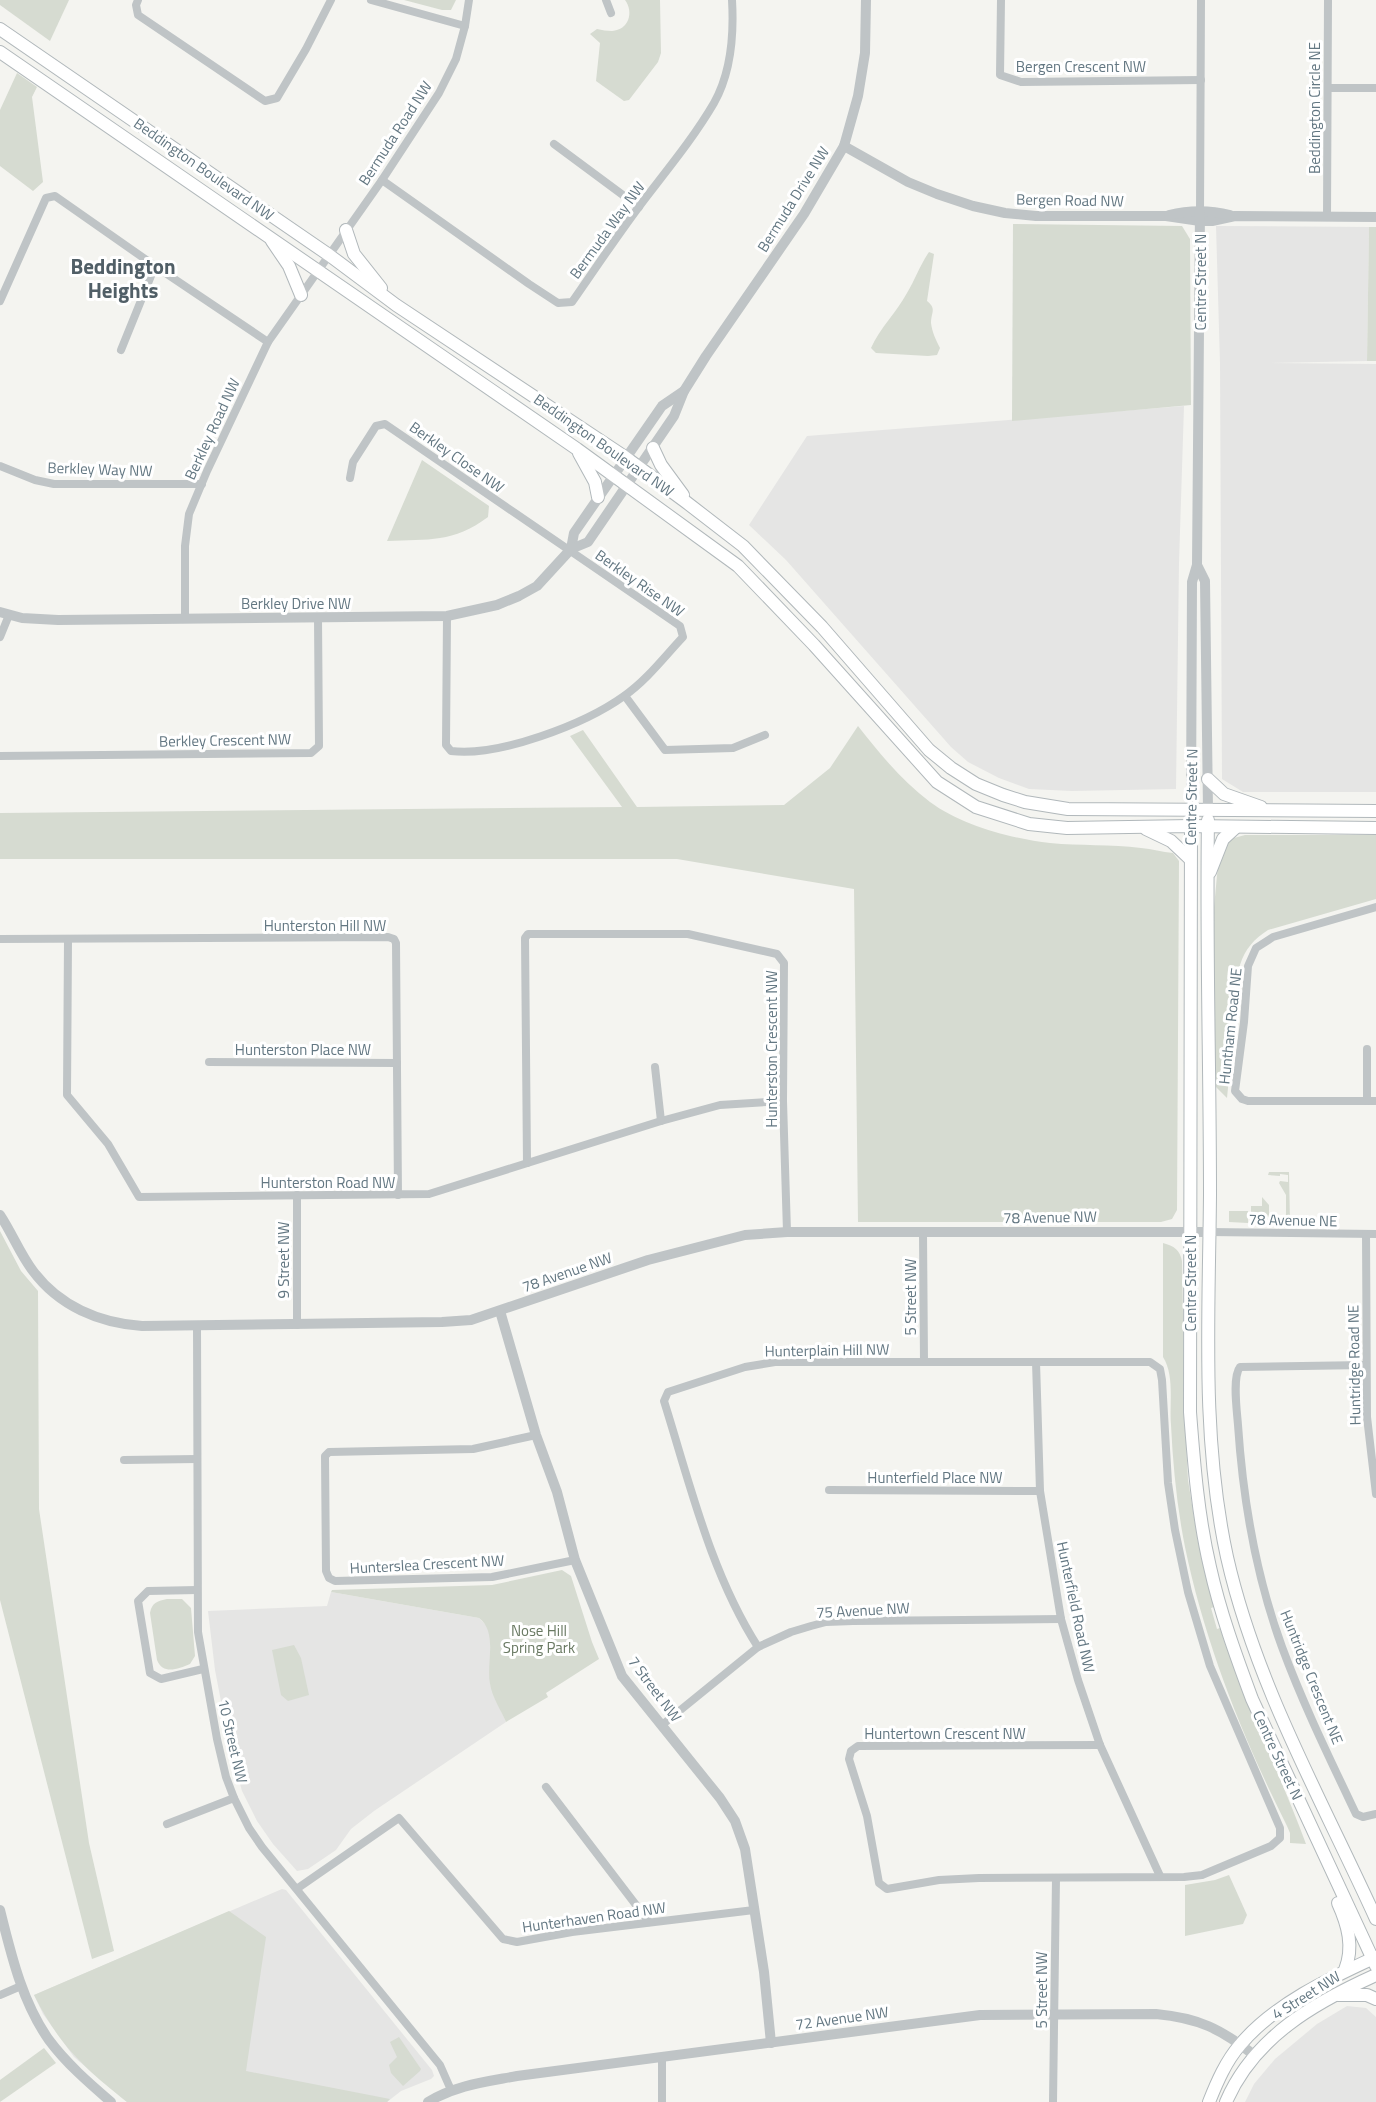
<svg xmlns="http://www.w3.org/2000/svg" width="1376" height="2102" viewBox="0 0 1376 2102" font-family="'Titillium Web',sans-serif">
<rect width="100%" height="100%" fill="#f4f4f0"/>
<g fill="#e5e5e4">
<polygon points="1216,226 1369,227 1367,361 1266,363 1376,364 1376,792 1243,792 1222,779 1220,363"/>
<polygon points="1184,406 1179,563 1176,789 1072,791 1029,789 999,778 968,762 951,747 786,560 749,525 807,436"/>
<polygon points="331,1592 479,1618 487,1626 490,1634 490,1684 506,1722 374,1811 351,1829 336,1850 308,1869 297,1871 273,1844 257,1821 242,1791 229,1743 215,1670 208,1611 327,1606"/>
<polygon points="282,1889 286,1890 432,2070 434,2076 431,2079 401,2091 387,2102 127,2102 74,2057 43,2014 34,1995"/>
<polygon points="1347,2006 1366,2008 1376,2017 1376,2102 1245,2102 1254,2084 1275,2059 1317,2024"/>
</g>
<g fill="#d6dbd1">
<polygon points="0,0 69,0 50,41 0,5"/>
<polygon points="404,0 456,0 451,10 442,10"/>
<path d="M 625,0 L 660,0 L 661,53 L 658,62 L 629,100 L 624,101 L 596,81 L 600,43 L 590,34 L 597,29 C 602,30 607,31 612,31 C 629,30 634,12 625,0 Z"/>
<polygon points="17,73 37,87 32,97 43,182 33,191 0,166 0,110"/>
<polygon points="1013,224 1182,226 1190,239 1191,405 1012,421"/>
<polygon points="1369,227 1376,227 1376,361 1367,361"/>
<path d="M 929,252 L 934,254 L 927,301 C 937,309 931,312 931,323 C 932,332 936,340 940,348 L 937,355 L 928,356 L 876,353 L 871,348 C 880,328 896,313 907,293 C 915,280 920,265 929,252 Z"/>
<path d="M 422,460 L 489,506 L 488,517 C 453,543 429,539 387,541 Z"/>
<path d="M 858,726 C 880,754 902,781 930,802 C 961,825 1012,839 1050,843 C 1080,846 1111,844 1141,848 C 1152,849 1162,852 1173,853 L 1179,861 L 1177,1210 L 1172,1219 L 1161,1222 L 858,1222 L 854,889 L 677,859 L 0,859 L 0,813 L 622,807 L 570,736 L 583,730 L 637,807 L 784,805 L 830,768 Z"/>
<path d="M 1245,835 L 1376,835 L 1376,899 L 1268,930 C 1254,939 1245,949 1240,965 L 1227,1098 L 1216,1087 L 1212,1077 L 1213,918 L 1218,865 L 1226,844 L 1234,838 Z"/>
<polygon points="1269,1172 1289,1172 1290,1223 1286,1223 1286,1195 1279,1183 1280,1181 1288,1182 1288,1175 1280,1174 1280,1176 1268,1175"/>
<polygon points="1262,1197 1269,1205 1269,1218 1265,1223 1251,1223 1251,1206 1262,1206"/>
<polygon points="1229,1211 1248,1211 1248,1223 1229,1222"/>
<polygon points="0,1231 21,1271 38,1291 39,1509 89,1843 114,1951 92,1959 0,1600"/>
<path d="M 1163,1243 C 1174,1246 1180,1250 1182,1261 L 1185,1422 L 1188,1480 L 1198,1542 L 1214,1607 L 1211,1608 L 1217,1629 L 1220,1628 C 1244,1702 1279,1771 1306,1844 L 1290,1843 L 1290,1833 L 1287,1826 C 1243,1738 1205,1644 1185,1547 C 1177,1507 1173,1466 1171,1425 C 1169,1404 1175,1376 1163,1357 Z"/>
<path d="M 562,1570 L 571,1576 L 592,1642 L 599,1659 L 546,1693 L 548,1697 L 506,1722 C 501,1710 492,1697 490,1684 C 486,1663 498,1632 479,1618 L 331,1592 L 332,1590 L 492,1585 Z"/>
<path d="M 167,1599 L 182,1599 L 191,1608 L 195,1656 L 190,1664 C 178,1669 163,1675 157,1660 L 150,1613 C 152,1602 158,1601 167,1599 Z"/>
<polygon points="294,1645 301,1658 309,1695 288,1701 281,1695 272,1650"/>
<polygon points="1229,1875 1247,1915 1243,1924 1185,1936 1185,1885 1215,1880"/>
<path d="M 229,1911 L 266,1937 L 246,2071 L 390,2099 L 387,2102 L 127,2102 C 84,2068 59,2045 34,1995 Z"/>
<polygon points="399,2037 421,2069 420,2071 403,2086 391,2073 389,2065 397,2057 390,2042"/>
<polygon points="44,2048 56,2063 0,2102 0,2080"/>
</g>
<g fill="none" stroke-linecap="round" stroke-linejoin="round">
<defs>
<g id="secondary">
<polyline points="0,29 329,255 396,305 625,457 686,502 743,546 822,627 929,750 951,768 976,784 1003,795 1025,802 1068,809 1376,811"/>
<polyline points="0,52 577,449 738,566 814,645 937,782 976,807 1029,824 1067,828 1191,826 1376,828"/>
<polyline points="346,230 354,254 381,288"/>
<polyline points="272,241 289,266 301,295"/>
<polyline points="653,448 661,465 683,495"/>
<polyline points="579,453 595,482 598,497"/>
<polyline points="1208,779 1224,794 1261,807"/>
<path d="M 1191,819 L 1190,1412 C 1194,1464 1198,1516 1210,1567 C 1220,1612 1236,1656 1252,1699 L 1376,1966"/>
<path d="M 1208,820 C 1206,945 1210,1070 1210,1195 C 1209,1315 1201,1438 1227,1557 C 1256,1685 1322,1800 1376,1919"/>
<polyline points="1146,829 1171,841 1190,859"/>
<polyline points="1210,872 1223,839 1235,828"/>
<path d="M 1338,1903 C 1348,1925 1354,1947 1345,1970"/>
<polyline points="1338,1995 1367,1995 1376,1999"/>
<path d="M 1209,2102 C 1217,2082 1226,2061 1240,2045 C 1273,2005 1330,1978 1376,1957"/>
<path d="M 1226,2102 C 1254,2037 1314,2003 1376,1975"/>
</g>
</defs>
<use href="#secondary" stroke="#b1b8bb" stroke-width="14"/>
<g stroke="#bfc4c6" stroke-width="8">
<polyline points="138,0 136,5 138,15 265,101 277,98 306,49 331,0"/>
<polyline points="371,0 465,26"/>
<polyline points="606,0 611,13"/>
<polyline points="1001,0 1000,75 1021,82 1201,80"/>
<polyline points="1329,88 1376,88"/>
<polyline points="554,144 639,207"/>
<path d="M 382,180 L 529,284 L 558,303 L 572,302 C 595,269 617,236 641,204 C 666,171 693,139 714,103 C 731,73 734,34 732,0"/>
<polyline points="1200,211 1201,0"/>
<polyline points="1327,217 1328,0"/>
<polyline points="0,301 46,198 55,196 155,266 268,342"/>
<polyline points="121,350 155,266"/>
<polyline points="0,466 35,480 54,484 202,484"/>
<path d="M 350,478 L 353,462 L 376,426 L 385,424 L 680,626 L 683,637 C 665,656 647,680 624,696 C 585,724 499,757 451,751 L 446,745 L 447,616"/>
<polyline points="185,618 185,546 189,514 207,471 268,342 382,180 439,93 456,59 465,26 469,0"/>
<polyline points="0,637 9,615"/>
<polyline points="625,696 665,750 733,748 765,735"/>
<polyline points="0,756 311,753 319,746 318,618"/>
<polyline points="1376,907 1273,937 1256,948 1248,966 1244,1022 1235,1091 1242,1099 1248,1101 1376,1101"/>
<polyline points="0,939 388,937 394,939 396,943 398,1195"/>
<polyline points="68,940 67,1095 108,1144 139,1197 429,1194 661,1121 720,1105 783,1101"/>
<polyline points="209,1062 397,1063"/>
<polyline points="655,1067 661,1121"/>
<polyline points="1367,1101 1367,1049"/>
<polyline points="527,1163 525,938 528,934 688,934 777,954 784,963 783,1101 787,1232"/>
<polyline points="297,1195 297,1325"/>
<polyline points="1209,1232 1376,1234"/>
<polyline points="923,1233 924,1361"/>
<polyline points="1366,1234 1367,1417 1376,1494"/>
<polyline points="197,1326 198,1632 217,1739 226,1777 234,1798 249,1828 262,1847 440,2065 451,2090"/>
<polyline points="1036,1362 1040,1491 1061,1619 1078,1680 1100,1745 1160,1876"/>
<path d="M 1366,1365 L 1240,1367 C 1232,1377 1237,1411 1238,1425 C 1243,1500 1256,1576 1282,1647 C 1303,1704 1330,1759 1356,1814 L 1363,1817 L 1376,1814"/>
<polyline points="536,1435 473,1449 329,1452 325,1456 326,1571 329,1578 335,1581 492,1577 575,1560"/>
<polyline points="124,1460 197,1459"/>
<polyline points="829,1490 1040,1491"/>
<polyline points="197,1590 148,1591 138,1601 150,1673 161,1679 203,1669"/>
<path d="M 758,1647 C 711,1574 690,1484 664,1401 L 668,1392 L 745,1367 L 775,1362 L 1150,1362 L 1160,1369 L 1162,1380 L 1168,1483 L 1175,1530 L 1188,1592 L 1210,1666 L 1280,1828 L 1280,1838 L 1271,1846 L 1202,1875 L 1184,1877 L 979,1878 L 939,1880 L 887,1889 L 879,1883 L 867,1816 L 849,1759 L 851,1751 L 858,1746 L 1100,1745"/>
<polyline points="662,1725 758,1647 791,1632 811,1626 826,1622 853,1621 1061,1619"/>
<polyline points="546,1787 649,1922"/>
<polyline points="167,1824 234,1798"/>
<polyline points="298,1888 399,1818 503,1939 517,1942 572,1932 754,1910"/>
<polyline points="0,1995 21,1986"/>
<polyline points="662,2058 662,2102"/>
<polyline points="1053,2102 1056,1878"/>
</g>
<g stroke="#bfc4c6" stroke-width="10">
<polyline points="844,146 908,182 937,194 973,206 1005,213 1036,216 1166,216 1200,221 1212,221 1235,216 1376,217"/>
<path d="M 1169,215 C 1189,210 1210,210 1230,215"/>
<polyline points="571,549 574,533 662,406 684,391"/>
<polyline points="1197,565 1205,581 1208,810"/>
<polyline points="0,612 22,618 58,620 447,616 497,605 519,596 537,586 571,549 588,542 674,416 684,391 706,356 804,214 844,146 858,96 865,53 866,0"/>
<polyline points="1191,809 1192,582 1197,565 1200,211"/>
<path d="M 0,1215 C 12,1233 20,1254 33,1271 C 59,1306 99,1323 142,1326 L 442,1322 L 471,1320 L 648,1260 L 745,1235 L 787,1232 L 1209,1232"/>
<polyline points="500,1311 536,1435 557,1492 575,1560 622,1676 720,1798 735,1821 745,1849 764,1972 771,2043"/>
<path d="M 0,1910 C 11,1954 22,2002 49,2040 C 66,2063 89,2083 111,2102"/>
<path d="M 428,2102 C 456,2085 485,2082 517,2076 L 980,2015 L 1156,2014 C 1199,2018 1221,2029 1254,2055"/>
</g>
<use href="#secondary" stroke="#fff" stroke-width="12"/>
</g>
<g text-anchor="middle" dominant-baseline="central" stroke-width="6" stroke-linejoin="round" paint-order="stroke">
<g font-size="15" fill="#637782" stroke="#fff">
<text x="1081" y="66">Bergen Crescent NW</text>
<text transform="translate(1314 108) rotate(-90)">Beddington Circle NE</text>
<text transform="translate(395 133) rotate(-57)">Bermuda Road NW</text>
<text transform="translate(204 169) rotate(35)">Beddington Boulevard NW</text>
<text transform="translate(793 199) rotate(-58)">Bermuda Drive NW</text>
<text transform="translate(1070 200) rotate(1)">Bergen Road NW</text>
<text transform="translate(607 230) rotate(-54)">Bermuda Way NW</text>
<text transform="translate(1200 282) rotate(-90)">Centre Street N</text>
<text transform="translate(212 429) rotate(-65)">Berkley Road NW</text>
<text transform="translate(604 445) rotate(35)">Beddington Boulevard NW</text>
<text transform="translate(457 457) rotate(35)">Berkley Close NW</text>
<text transform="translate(100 469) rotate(2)">Berkley Way NW</text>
<text transform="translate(640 583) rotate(35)">Berkley Rise NW</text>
<text x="296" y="603">Berkley Drive NW</text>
<text transform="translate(225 740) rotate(-1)">Berkley Crescent NW</text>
<text transform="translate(1191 797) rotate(-89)">Centre Street N</text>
<text x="325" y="925">Hunterston Hill NW</text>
<text transform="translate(1230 1026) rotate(-84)">Huntham Road NE</text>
<text x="303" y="1049">Hunterston Place NW</text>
<text transform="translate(771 1049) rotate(-90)">Hunterston Crescent NW</text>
<text x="328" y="1182">Hunterston Road NW</text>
<text transform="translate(1050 1217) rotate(-1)">78 Avenue NW</text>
<text transform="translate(1293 1220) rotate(1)">78 Avenue NE</text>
<text transform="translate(283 1260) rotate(-90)">9 Street NW</text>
<text transform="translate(567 1272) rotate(-19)">78 Avenue NW</text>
<text transform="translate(1190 1283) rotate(-90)">Centre Street N</text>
<text transform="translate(910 1297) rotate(-90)">5 Street NW</text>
<text transform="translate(827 1350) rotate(-1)">Hunterplain Hill NW</text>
<text transform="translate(1354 1365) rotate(-91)">Huntridge Road NE</text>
<text x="935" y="1477">Hunterfield Place NW</text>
<text transform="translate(427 1564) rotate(-3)">Hunterslea Crescent NW</text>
<text transform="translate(1076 1607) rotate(78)">Hunterfield Road NW</text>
<text transform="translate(863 1610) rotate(-3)">75 Avenue NW</text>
<text transform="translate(1312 1677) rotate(68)">Huntridge Crescent NE</text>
<text transform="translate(655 1689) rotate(53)">7 Street NW</text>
<text x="945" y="1733">Huntertown Crescent NW</text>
<text transform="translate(233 1741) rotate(77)">10 Street NW</text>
<text transform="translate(1278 1755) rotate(65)">Centre Street N</text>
<text transform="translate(594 1917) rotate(-8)">Hunterhaven Road NW</text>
<text transform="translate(1041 1990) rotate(-90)">5 Street NW</text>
<text transform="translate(1306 1995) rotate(-32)">4 Street NW</text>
<text transform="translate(842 2018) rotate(-8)">72 Avenue NW</text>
</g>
<g font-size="15" fill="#697962" stroke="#fff">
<text x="539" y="1630">Nose Hill<tspan x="539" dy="17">Spring Park</tspan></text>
</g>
<g font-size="21" font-weight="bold" fill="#515f67" stroke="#fff">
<text x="123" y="266">Beddington<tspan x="123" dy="24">Heights</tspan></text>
</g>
</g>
</svg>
